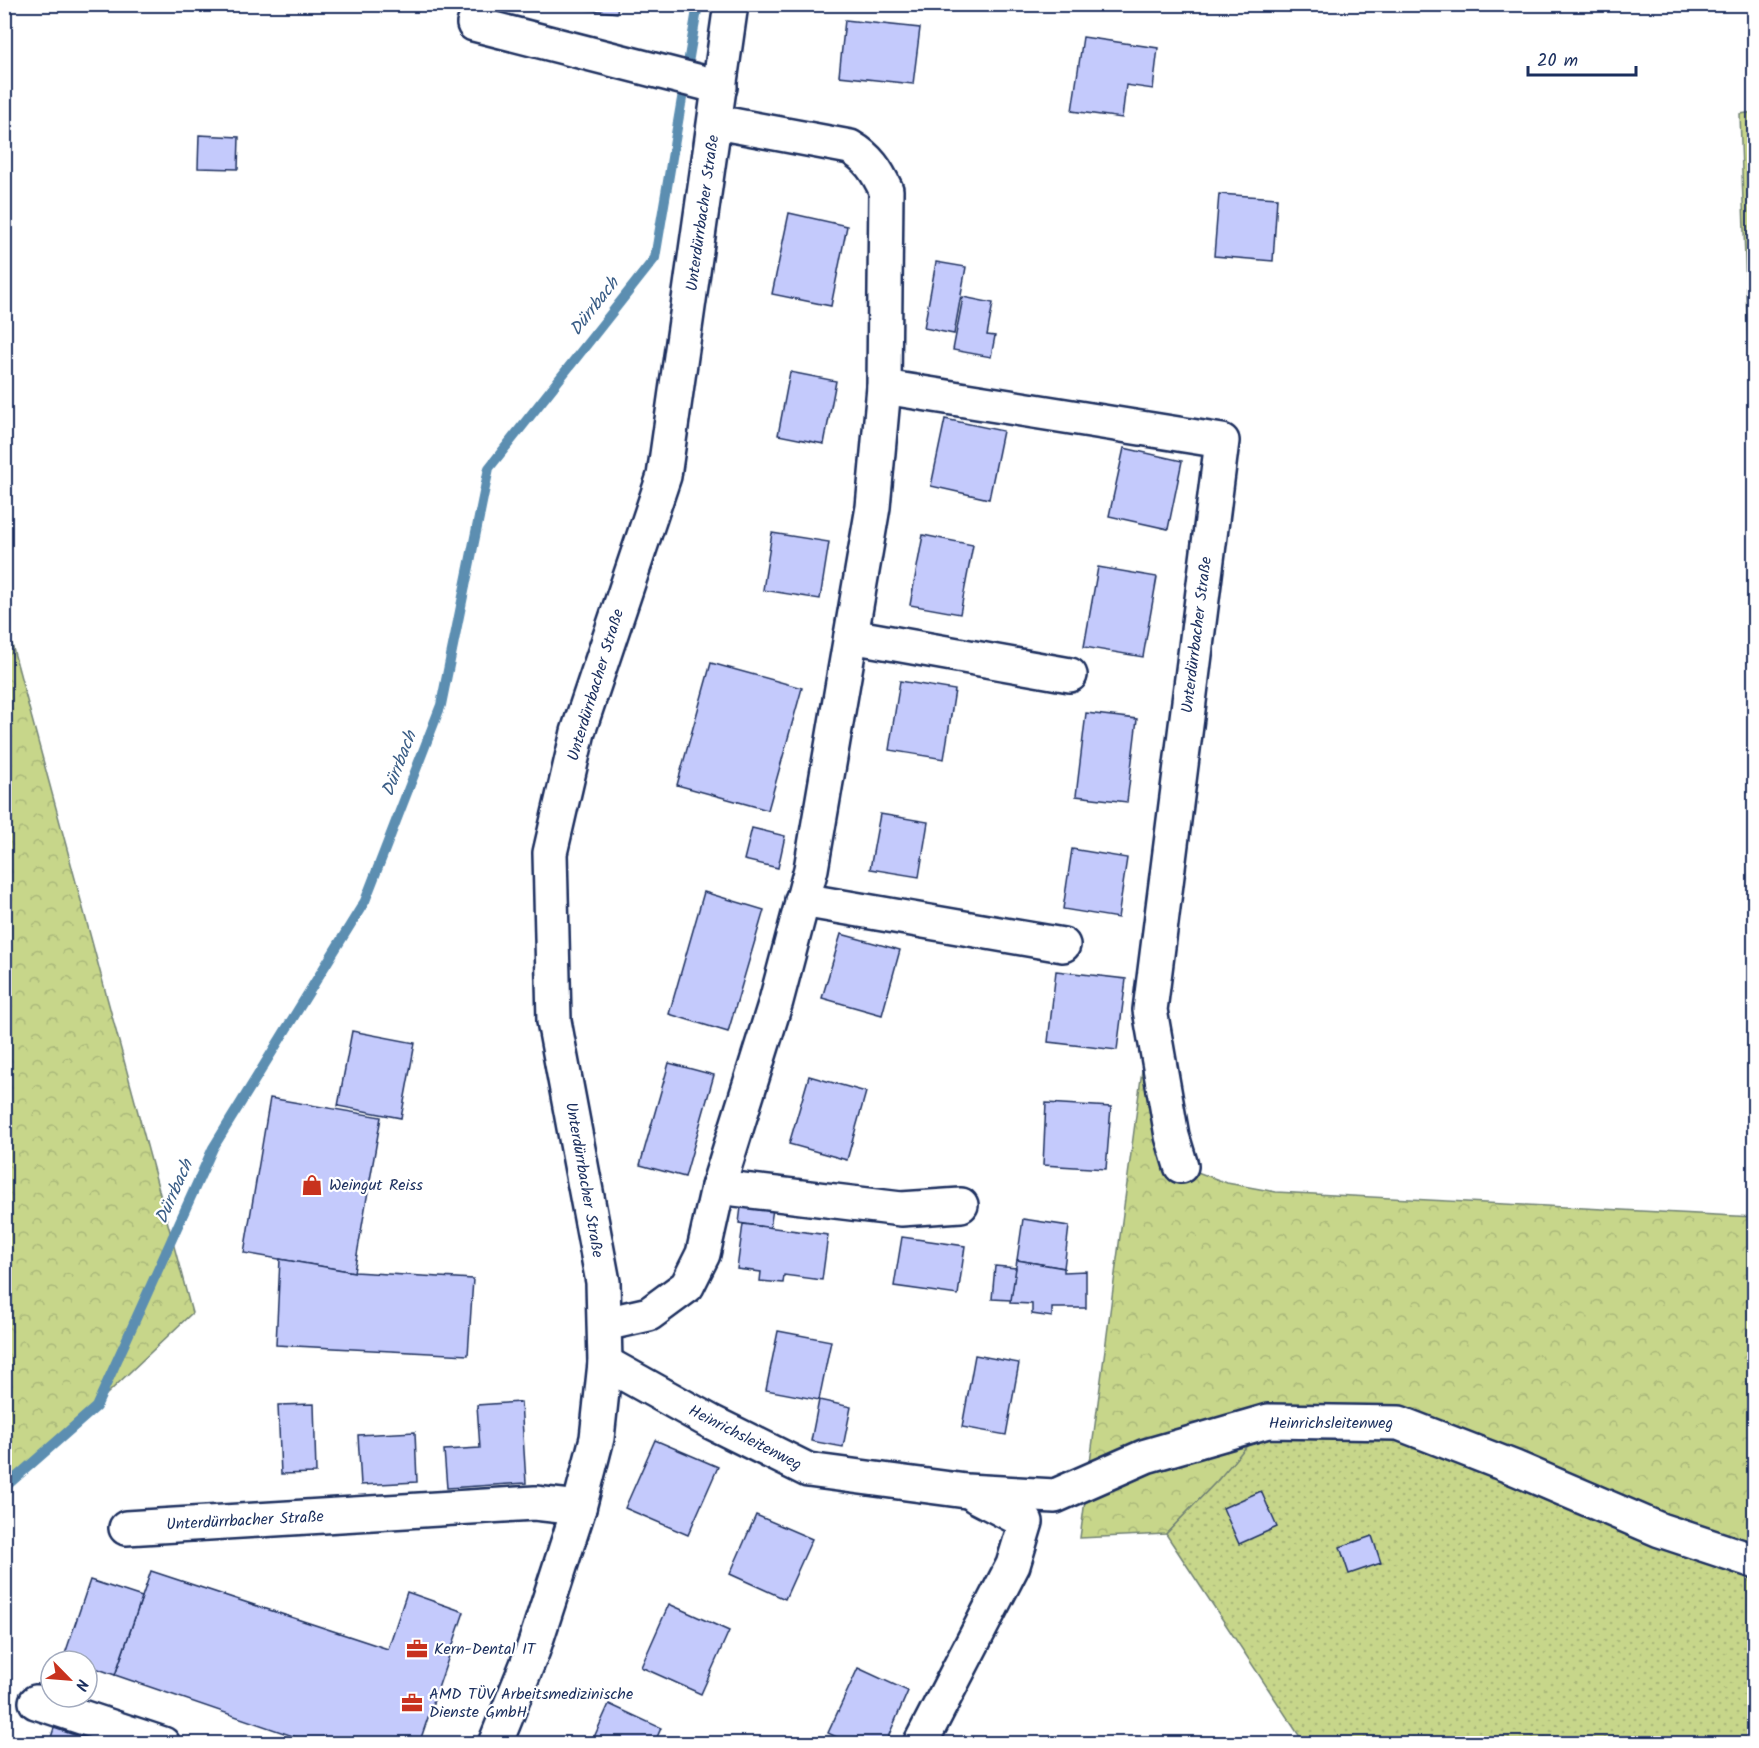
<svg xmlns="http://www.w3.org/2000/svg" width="1759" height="1748" viewBox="0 0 1759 1748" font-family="Kalam,sans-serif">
<defs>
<pattern id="grass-tufts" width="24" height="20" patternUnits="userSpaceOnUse" patternTransform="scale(1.5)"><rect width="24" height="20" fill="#c7d68a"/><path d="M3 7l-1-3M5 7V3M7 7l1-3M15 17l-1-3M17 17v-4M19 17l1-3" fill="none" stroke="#aab87a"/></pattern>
<pattern id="forest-crowns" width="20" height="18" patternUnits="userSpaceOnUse" patternTransform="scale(1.5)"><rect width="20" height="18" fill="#c7d68a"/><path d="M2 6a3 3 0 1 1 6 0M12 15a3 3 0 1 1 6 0" fill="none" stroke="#aab87a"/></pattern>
<pattern id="garden-dots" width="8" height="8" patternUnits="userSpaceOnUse" patternTransform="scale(1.5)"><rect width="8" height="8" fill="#c7d68a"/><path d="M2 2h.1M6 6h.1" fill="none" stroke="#aab87a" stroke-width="1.8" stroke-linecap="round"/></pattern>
</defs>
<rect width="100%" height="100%" fill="#fff"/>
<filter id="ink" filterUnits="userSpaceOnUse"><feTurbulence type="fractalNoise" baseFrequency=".0167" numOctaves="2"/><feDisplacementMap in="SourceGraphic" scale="12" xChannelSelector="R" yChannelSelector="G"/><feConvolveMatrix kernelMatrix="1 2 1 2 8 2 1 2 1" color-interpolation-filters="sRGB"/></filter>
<g filter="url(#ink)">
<polygon fill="url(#grass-tufts)" stroke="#718274" stroke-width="1.5" points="1754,112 1754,520 1740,114"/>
<g fill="url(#forest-crowns)" stroke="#718274" stroke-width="1.5">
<polygon points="4,615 192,1313 5,1491 4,1491"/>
<polygon points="1150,1010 1181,1166 1227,1183 1276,1192 1754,1217 1754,1561 1218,1480 1166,1534 1080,1538"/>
</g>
<polygon fill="url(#garden-dots)" stroke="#718274" stroke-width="1.5" points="1268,1421 1399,1423 1754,1561 1754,1743 1304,1743 1166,1534 1218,1480"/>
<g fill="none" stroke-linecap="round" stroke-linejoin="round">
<polyline stroke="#5c8eb1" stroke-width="10" points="4,1488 96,1407 213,1148 365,901 441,705 489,468 655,258 698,4"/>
</g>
<g fill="#c4cafc" stroke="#1b2f5e" stroke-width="1.5">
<polygon points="538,4 618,4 617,13"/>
<polygon points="845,20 920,28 913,84 839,76"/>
<polygon points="1083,37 1158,48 1153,89 1126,85 1122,118 1072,111"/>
<polygon points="199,135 239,137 238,169 198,168"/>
<polygon points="1219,194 1277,198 1273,261 1214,256"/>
<polygon points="789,213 847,226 831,306 772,294"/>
<polygon points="936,262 966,267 954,334 924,328"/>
<polygon points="963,297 993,303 987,335 995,336 991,357 953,350"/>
<polygon points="790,372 836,381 824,444 778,435"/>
<polygon points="945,419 1003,431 989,499 931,486"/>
<polygon points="1124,448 1182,461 1168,529 1109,516"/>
<polygon points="772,533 829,542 820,599 763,590"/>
<polygon points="923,535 973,545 960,614 910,605"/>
<polygon points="1098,567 1157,577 1143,657 1084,647"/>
<polygon points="711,663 802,688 768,810 677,785"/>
<polygon points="900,681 955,690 944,759 889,750"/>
<polygon points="1086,713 1137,719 1127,802 1076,796"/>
<polygon points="880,814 928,822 919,877 870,869"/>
<polygon points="752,828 785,836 778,868 744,860"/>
<polygon points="1072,849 1127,858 1118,918 1063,909"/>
<polygon points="704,892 764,910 728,1032 669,1014"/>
<polygon points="841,934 900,950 882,1015 822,998"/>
<polygon points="1056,971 1126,979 1117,1050 1048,1042"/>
<polygon points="352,1031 415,1043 401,1118 338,1106"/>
<polygon points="669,1063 714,1075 685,1177 640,1165"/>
<polygon points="809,1076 866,1092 847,1160 789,1144"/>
<polygon points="270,1098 381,1117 354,1272 244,1253"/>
<polygon points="1046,1103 1111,1107 1106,1169 1043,1165"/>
<polygon points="742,1199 774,1203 770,1228 739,1223"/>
<polygon points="1023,1219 1069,1226 1064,1268 1017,1260"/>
<polygon points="743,1224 828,1235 822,1280 784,1275 783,1283 760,1281 761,1272 737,1269"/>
<polygon points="902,1237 965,1246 958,1295 894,1286"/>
<polygon points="280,1259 354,1272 473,1279 468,1355 276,1345"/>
<polygon points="1017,1260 1064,1268 1064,1272 1086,1271 1086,1308 1052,1308 1052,1317 1032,1314 1032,1304 1010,1303"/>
<polygon points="995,1266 1016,1268 1011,1300 992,1299"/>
<polygon points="778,1331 831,1341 819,1400 766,1390"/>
<polygon points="975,1355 1019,1363 1006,1435 962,1427"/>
<polygon points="819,1400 851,1407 843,1447 811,1441"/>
<polygon points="521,1402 526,1483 447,1488 444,1450 480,1448 477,1405"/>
<polygon points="314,1404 316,1473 281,1474 278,1405"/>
<polygon points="415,1432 417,1482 361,1485 358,1435"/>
<polygon points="655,1440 718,1467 688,1535 625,1508"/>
<polygon points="1261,1491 1277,1527 1239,1544 1223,1508"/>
<polygon points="756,1515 812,1539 785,1599 730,1574"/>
<polygon points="1372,1536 1381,1563 1349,1574 1340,1547"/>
<polygon points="151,1571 388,1649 407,1592 464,1612 419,1744 316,1744 115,1675"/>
<polygon points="90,1580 142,1597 115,1675 87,1665 87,1661 64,1657"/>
<polygon points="669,1604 729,1631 701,1694 641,1667"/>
<polygon points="858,1668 908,1691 885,1744 851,1744 828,1733"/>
<polygon points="609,1704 661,1728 654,1744 591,1744"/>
<polygon points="54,1728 100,1744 49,1744"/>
</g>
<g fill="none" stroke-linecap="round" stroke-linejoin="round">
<defs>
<g id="minor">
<polyline points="474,24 720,87"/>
<polyline points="884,387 1222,441 1150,1010 1172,1136 1181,1166"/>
<polyline points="851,636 1070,675"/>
<polyline points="802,900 1063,945"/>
<polyline points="718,1187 901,1209 961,1205"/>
<path d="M 605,1324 L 649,1314 L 687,1286 L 703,1254 L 718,1187 L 776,1001 L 811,869 L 873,507 L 884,387 L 886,190 C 877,171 869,158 850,147 L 716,122"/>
<polyline points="605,1363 711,1422 808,1470 966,1491 1055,1496 1146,1456 1268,1421 1399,1423 1515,1468 1660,1530 1754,1561"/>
<polyline points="126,1528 535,1503 579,1508"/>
<polyline points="36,1702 163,1744"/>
<polyline points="495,1744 533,1650 579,1508 597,1438 605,1363 603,1282 554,1021 550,853 578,732 664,476 731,4"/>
<polyline points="920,1744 1013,1565 1026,1522 976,1496"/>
</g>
</defs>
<use href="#minor" stroke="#1b2f5e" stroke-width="38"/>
<use href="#minor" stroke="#fff" stroke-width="33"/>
</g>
</g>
<defs>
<symbol id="shop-bare" viewBox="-9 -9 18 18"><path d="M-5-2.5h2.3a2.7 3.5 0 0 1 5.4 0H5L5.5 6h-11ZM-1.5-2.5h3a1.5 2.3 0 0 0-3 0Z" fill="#c8321e" stroke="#fff" stroke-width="2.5" paint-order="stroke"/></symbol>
<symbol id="office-bare" viewBox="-9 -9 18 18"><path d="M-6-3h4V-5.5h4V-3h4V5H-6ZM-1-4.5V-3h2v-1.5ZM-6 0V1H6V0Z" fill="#c8321e" stroke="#fff" stroke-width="2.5" paint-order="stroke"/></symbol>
</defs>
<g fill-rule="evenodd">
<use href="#shop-bare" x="297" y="1170" width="30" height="30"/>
<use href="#office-bare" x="402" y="1634" width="30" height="30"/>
<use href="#office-bare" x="397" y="1688" width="30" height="30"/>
</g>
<g text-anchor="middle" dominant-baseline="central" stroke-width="4.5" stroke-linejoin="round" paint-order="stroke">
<g font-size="16" fill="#1b2f5e" stroke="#fff">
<text transform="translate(703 213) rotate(-82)">Unterdürrbacher Straße</text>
<text transform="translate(1197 635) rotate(-83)">Unterdürrbacher Straße</text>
<text transform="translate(596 685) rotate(-73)">Unterdürrbacher Straße</text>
<text transform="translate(584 1180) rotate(80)">Unterdürrbacher Straße</text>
<text x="1331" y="1423">Heinrichsleitenweg</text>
<text transform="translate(745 1438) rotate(27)">Heinrichsleitenweg</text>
<text transform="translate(245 1521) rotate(-3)">Unterdürrbacher Straße</text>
</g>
<g font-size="16" fill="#1b2f5e" stroke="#fff" text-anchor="start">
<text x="329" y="1185">Weingut Reiss</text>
<text x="434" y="1649">Kern-Dental IT</text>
<text x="429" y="1694">AMD TÜV Arbeitsmedizinische<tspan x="429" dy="18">Dienste GmbH</tspan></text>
</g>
<g font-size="18" font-style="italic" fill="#3b5e87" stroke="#fff">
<text transform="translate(595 307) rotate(-52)">Dürrbach</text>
<text transform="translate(400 764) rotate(-69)">Dürrbach</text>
<text transform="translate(175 1192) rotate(-66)">Dürrbach</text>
</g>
</g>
<rect width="1759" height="1748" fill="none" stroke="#fff" stroke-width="24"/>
<rect x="12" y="12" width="1735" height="1724" fill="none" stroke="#1b2f5e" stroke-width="2" filter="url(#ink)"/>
<g transform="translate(69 1679) rotate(115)"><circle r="28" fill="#ffffff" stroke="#a4acbf" stroke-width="1.5"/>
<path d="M0-4.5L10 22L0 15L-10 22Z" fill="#c8321e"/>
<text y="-9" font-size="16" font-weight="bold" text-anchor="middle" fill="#1b2f5e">N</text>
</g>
<path d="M1528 66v9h108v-9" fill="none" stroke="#1b2f5e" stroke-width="3"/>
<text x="1537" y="66" font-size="18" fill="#1b2f5e" stroke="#ffffff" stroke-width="4.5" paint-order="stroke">20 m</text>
</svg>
